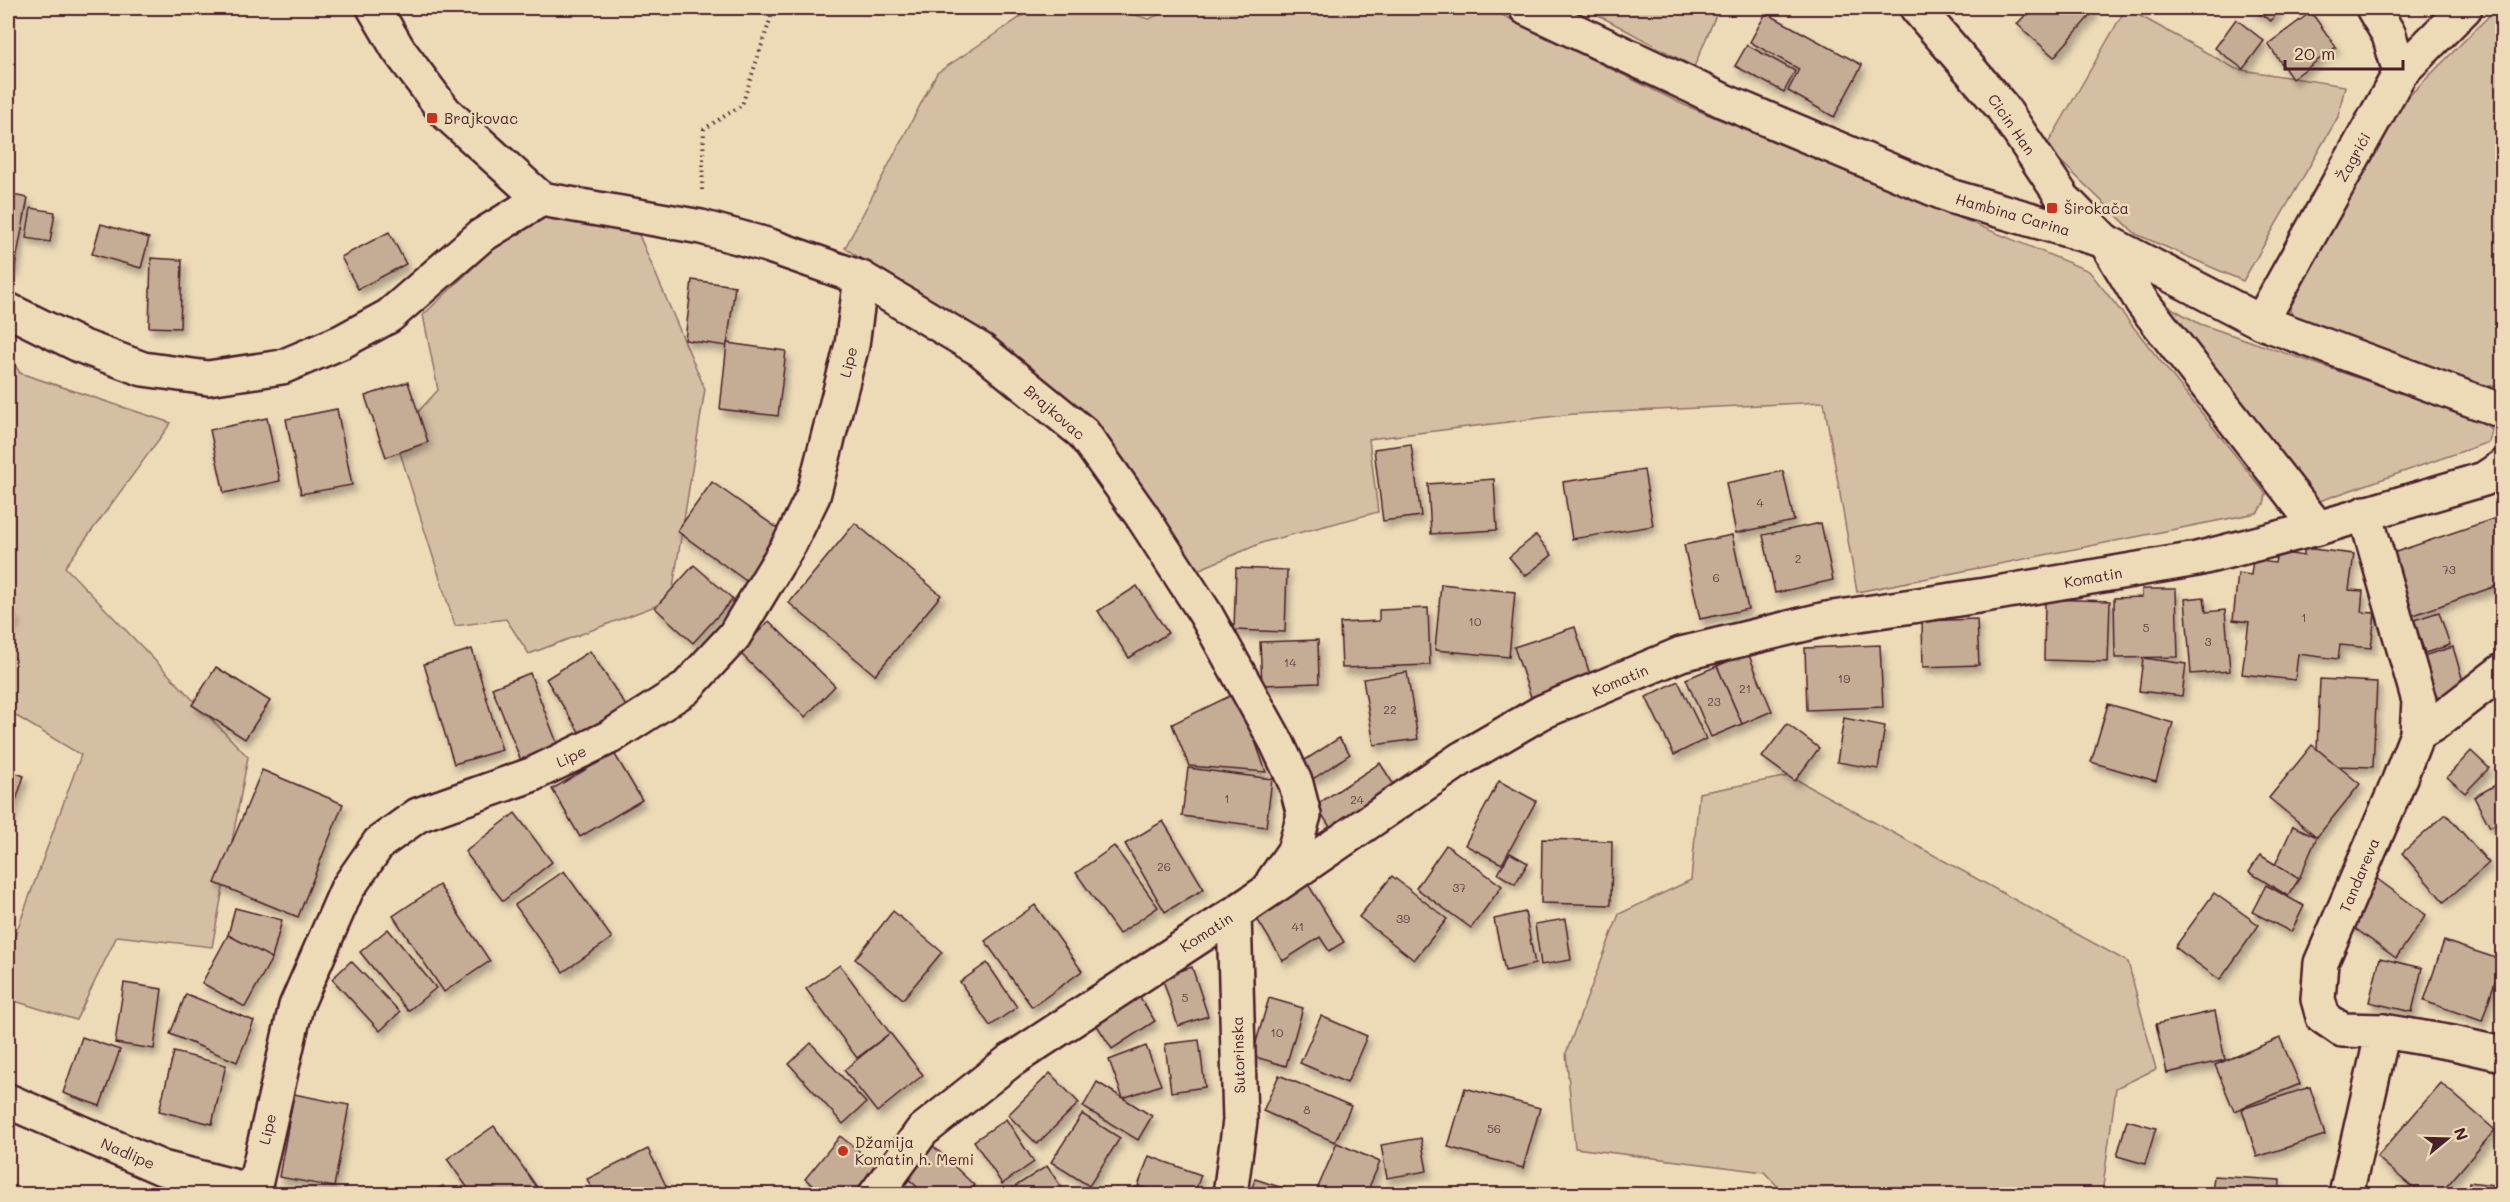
<svg xmlns="http://www.w3.org/2000/svg" width="2510" height="1202" viewBox="0 0 2510 1202" font-family="Mali,sans-serif">
<defs>
<filter id="shadow"><feDropShadow dx="3.5" dy="6" stdDeviation="3" flood-color="#0004"/></filter>
</defs>
<rect width="100%" height="100%" fill="#eddbb8"/>
<filter id="ink" filterUnits="userSpaceOnUse"><feTurbulence type="fractalNoise" baseFrequency=".0167" numOctaves="2"/><feDisplacementMap in="SourceGraphic" scale="12" xChannelSelector="R" yChannelSelector="G"/><feConvolveMatrix kernelMatrix="1 2 1 2 8 2 1 2 1" color-interpolation-filters="sRGB"/></filter>
<g filter="url(#ink)">
<g fill="#d5bfa3" stroke="#906f67" stroke-width="1.5">
<polygon points="1034,8 1111,8 1149,19 1174,8 1488,8 1682,104 2089,271 2266,494 2264,504 2257,513 1857,592 1824,402 1573,414 1369,439 1378,512 1264,542 1193,572 1077,405 845,248 937,73"/>
<polygon points="1585,8 1719,8 1694,67"/>
<polygon points="2126,8 2236,69 2345,86 2338,117 2243,281 2136,234 2046,147"/>
<polygon points="2497,8 2502,8 2502,388 2468,381 2293,321 2289,305 2406,99"/>
<polygon points="627,207 705,389 671,600 529,654 506,619 455,626 395,437 438,390 423,315 532,212"/>
<polygon points="2150,296 2200,324 2475,418 2492,429 2489,442 2305,506"/>
<polygon points="8,354 20,373 171,423 65,567 248,757 212,947 117,936 76,1020 8,999 8,955 81,755 8,711"/>
<polygon points="1790,776 2128,962 2156,1069 2116,1088 2102,1194 1785,1194 1764,1172 1575,1148 1566,1053 1619,914 1691,880 1699,793"/>
</g>
<g fill="#c4ac95" stroke="#4a1f2b" stroke-width="1.5" filter="url(#shadow)">
<polygon points="2032,8 2092,8 2095,10 2054,57 2017,24"/>
<polygon points="2250,8 2280,8 2271,21"/>
<polygon points="2311,12 2336,47 2292,79 2268,44"/>
<polygon points="1766,13 1862,65 1834,117 1788,91 1799,69 1750,42"/>
<polygon points="2236,19 2264,41 2243,69 2215,48"/>
<polygon points="1747,45 1795,71 1784,92 1735,66"/>
<polygon points="8,194 28,198 14,271 8,270"/>
<polygon points="31,208 55,212 50,242 26,238"/>
<polygon points="101,224 149,238 141,268 92,254"/>
<polygon points="389,232 406,264 358,289 341,257"/>
<polygon points="151,258 182,260 180,328 149,327"/>
<polygon points="692,280 735,286 727,346 685,340"/>
<polygon points="727,343 786,351 778,416 720,409"/>
<polygon points="408,382 428,442 386,457 365,396"/>
<polygon points="337,409 352,485 301,494 286,419"/>
<polygon points="267,418 280,481 224,493 210,430"/>
<polygon points="1411,444 1421,516 1383,521 1374,449"/>
<polygon points="1644,470 1653,526 1572,539 1563,482"/>
<polygon points="1783,471 1794,521 1736,533 1726,483"/>
<polygon points="1494,479 1497,530 1431,534 1428,484"/>
<polygon points="712,482 784,533 749,583 677,531"/>
<polygon points="2502,516 2502,584 2411,616 2390,554"/>
<polygon points="855,523 941,595 875,675 789,603"/>
<polygon points="1821,523 1833,580 1775,593 1763,535"/>
<polygon points="1536,535 1552,555 1525,576 1509,557"/>
<polygon points="1732,535 1748,609 1700,619 1684,545"/>
<polygon points="2304,548 2354,554 2349,590 2363,591 2361,612 2375,613 2371,648 2340,645 2338,659 2298,654 2295,680 2242,674 2249,622 2233,620 2238,573 2251,575 2253,560 2275,563 2277,552 2304,556"/>
<polygon points="694,565 733,599 693,643 655,608"/>
<polygon points="1236,568 1287,570 1285,632 1234,630"/>
<polygon points="1441,584 1515,592 1509,657 1435,650"/>
<polygon points="1137,586 1168,633 1129,658 1098,611"/>
<polygon points="2142,589 2176,589 2178,657 2115,658 2114,598 2142,597"/>
<polygon points="2204,597 2206,612 2225,610 2230,671 2191,674 2185,599"/>
<polygon points="2045,599 2110,601 2108,662 2044,660"/>
<polygon points="1428,608 1430,665 1342,668 1340,623 1379,621 1379,610"/>
<polygon points="8,611 16,617 8,629"/>
<polygon points="2439,612 2450,645 2425,653 2414,620"/>
<polygon points="1977,619 1979,665 1923,667 1922,621"/>
<polygon points="769,621 835,686 805,717 739,652"/>
<polygon points="1575,627 1591,678 1531,697 1514,647"/>
<polygon points="1318,640 1319,683 1262,685 1260,642"/>
<polygon points="1880,645 1883,707 1807,710 1805,648"/>
<polygon points="2453,647 2467,695 2438,704 2423,656"/>
<polygon points="472,649 502,750 454,764 424,664"/>
<polygon points="590,651 628,709 583,738 546,679"/>
<polygon points="1748,653 1772,711 1742,724 1717,666"/>
<polygon points="2143,658 2186,664 2182,696 2139,691"/>
<polygon points="1717,666 1742,724 1711,737 1686,679"/>
<polygon points="216,667 270,701 245,739 192,705"/>
<polygon points="1407,672 1418,739 1374,745 1363,679"/>
<polygon points="530,673 559,748 522,763 492,688"/>
<polygon points="2320,679 2377,682 2373,767 2337,766 2317,749"/>
<polygon points="1678,681 1706,739 1674,755 1646,697"/>
<polygon points="1238,692 1266,772 1189,766 1172,724"/>
<polygon points="2108,704 2173,723 2156,781 2091,762"/>
<polygon points="1844,718 1885,726 1878,769 1837,762"/>
<polygon points="1787,724 1819,748 1795,781 1762,757"/>
<polygon points="1339,738 1350,754 1313,779 1302,762"/>
<polygon points="2312,745 2360,784 2317,837 2269,798"/>
<polygon points="2471,751 2489,768 2465,793 2447,777"/>
<polygon points="614,753 642,800 580,837 552,789"/>
<polygon points="1380,763 1399,793 1335,835 1316,805"/>
<polygon points="1188,768 1272,779 1266,827 1182,816"/>
<polygon points="8,770 24,776 8,825"/>
<polygon points="262,770 343,804 298,917 215,883"/>
<polygon points="1499,781 1536,801 1502,864 1465,845"/>
<polygon points="2497,784 2502,794 2502,821 2490,827 2474,797"/>
<polygon points="515,813 552,862 503,901 465,852"/>
<polygon points="2446,814 2489,863 2444,902 2402,853"/>
<polygon points="1163,821 1204,889 1165,912 1125,844"/>
<polygon points="2293,826 2317,837 2299,879 2275,865"/>
<polygon points="1542,839 1612,841 1611,905 1541,903"/>
<polygon points="1446,845 1502,886 1471,928 1416,888"/>
<polygon points="1114,846 1158,907 1119,934 1076,873"/>
<polygon points="1510,853 1528,863 1515,884 1498,874"/>
<polygon points="2260,855 2299,879 2288,896 2249,872"/>
<polygon points="564,871 612,938 563,972 515,905"/>
<polygon points="1392,876 1447,919 1414,960 1359,917"/>
<polygon points="2376,878 2426,915 2396,958 2345,921"/>
<polygon points="1306,881 1344,942 1329,951 1320,937 1283,961 1254,914"/>
<polygon points="439,885 490,961 444,992 393,916"/>
<polygon points="2266,885 2304,906 2291,932 2252,912"/>
<polygon points="2214,893 2259,925 2220,980 2175,947"/>
<polygon points="1035,905 1082,971 1032,1007 985,941"/>
<polygon points="235,908 282,920 272,958 225,947"/>
<polygon points="893,911 942,952 903,999 855,959"/>
<polygon points="1525,912 1535,964 1505,971 1494,919"/>
<polygon points="1565,919 1571,960 1541,965 1535,924"/>
<polygon points="388,929 436,988 408,1011 360,952"/>
<polygon points="228,935 272,958 245,1007 202,983"/>
<polygon points="2444,941 2502,960 2482,1021 2424,1001"/>
<polygon points="2380,958 2422,968 2412,1012 2369,1002"/>
<polygon points="351,961 400,1012 380,1031 332,979"/>
<polygon points="987,963 1017,1007 990,1026 960,982"/>
<polygon points="840,965 890,1033 857,1058 806,989"/>
<polygon points="1192,967 1208,1016 1178,1026 1162,977"/>
<polygon points="124,983 162,989 154,1049 115,1043"/>
<polygon points="1134,988 1155,1021 1112,1049 1091,1016"/>
<polygon points="186,994 254,1021 237,1062 170,1034"/>
<polygon points="1269,998 1303,1008 1286,1066 1252,1056"/>
<polygon points="2215,1011 2225,1060 2167,1073 2156,1024"/>
<polygon points="1321,1016 1367,1036 1347,1083 1300,1063"/>
<polygon points="890,1033 923,1075 877,1112 844,1070"/>
<polygon points="82,1037 120,1050 100,1106 63,1093"/>
<polygon points="2280,1038 2300,1084 2234,1111 2215,1065"/>
<polygon points="1199,1040 1205,1087 1171,1092 1165,1044"/>
<polygon points="811,1043 866,1103 843,1124 789,1064"/>
<polygon points="1146,1046 1161,1085 1123,1098 1109,1060"/>
<polygon points="174,1052 226,1065 212,1124 159,1111"/>
<polygon points="1050,1073 1079,1103 1037,1144 1008,1115"/>
<polygon points="1279,1075 1351,1106 1335,1142 1263,1111"/>
<polygon points="1097,1082 1152,1116 1138,1140 1083,1107"/>
<polygon points="2441,1083 2495,1130 2440,1194 2420,1194 2377,1157"/>
<polygon points="2310,1087 2325,1135 2257,1157 2242,1109"/>
<polygon points="1465,1088 1540,1108 1523,1168 1448,1147"/>
<polygon points="294,1094 349,1105 334,1187 279,1177"/>
<polygon points="1082,1114 1120,1138 1089,1186 1051,1162"/>
<polygon points="1006,1119 1034,1162 1002,1184 974,1141"/>
<polygon points="2127,1120 2156,1128 2145,1164 2117,1156"/>
<polygon points="494,1126 539,1190 533,1194 472,1194 447,1159"/>
<polygon points="840,1136 878,1166 855,1194 825,1194 805,1179"/>
<polygon points="1421,1138 1427,1171 1387,1178 1381,1145"/>
<polygon points="930,1143 975,1186 967,1194 925,1194 902,1173"/>
<polygon points="1337,1143 1380,1162 1366,1194 1321,1194 1316,1192"/>
<polygon points="648,1149 670,1194 595,1194 587,1179"/>
<polygon points="1149,1156 1201,1175 1194,1194 1162,1194 1138,1186"/>
<polygon points="1047,1166 1066,1194 1003,1194"/>
<polygon points="2214,1176 2280,1180 2279,1194 2212,1194"/>
<polygon points="1255,1179 1301,1194 1250,1194"/>
<polygon points="2469,1182 2502,1186 2502,1194 2467,1194"/>
<polygon points="443,1186 447,1194 427,1194"/>
<polygon points="807,1187 814,1194 790,1194"/>
<polygon points="1136,1187 1148,1194 1131,1194"/>
<polygon points="123,1189 153,1194 122,1194"/>
</g>
<g fill="none" stroke-linecap="round" stroke-linejoin="round">
<defs>
<g id="minor">
<polyline points="374,8 398,49 445,112 541,199 701,227 767,245 861,278 981,350 1083,433 1142,516 1205,613 1277,743 1296,784 1304,815 1294,851 1273,881"/>
<polyline points="1526,8 1724,101 1953,197 2105,241 2261,322 2502,411"/>
<polyline points="1917,8 2002,107 2063,198 2105,241 2142,302 2318,528"/>
<polyline points="2373,8 2389,35 2400,73"/>
<polyline points="8,310 81,346 143,369 208,378 282,367 341,342 389,316 481,236 541,199"/>
<polyline points="2261,322 2400,73 2465,8"/>
<polyline points="2417,734 2434,724 2502,671"/>
<polyline points="2383,1031 2453,1043 2502,1054"/>
<polyline points="8,1101 162,1168 252,1191"/>
<polyline points="253,1194 296,1006 347,889 379,843 418,815 531,775 610,737 685,689 734,636 790,543 813,496 852,345 861,278"/>
<polyline points="876,1194 922,1131 1010,1061 1234,914 1461,759 1542,712 1681,654 1826,619 1985,595 2197,559 2318,528 2484,479 2502,467"/>
<polyline points="1230,1194 1240,1121 1234,914"/>
<polyline points="2346,1194 2383,1031 2342,1030 2323,1017 2318,999 2321,963 2394,793 2417,734 2419,701 2365,513"/>
</g>
</defs>
<use href="#minor" stroke="#4a1f2b" stroke-width="38"/>
<polyline stroke="#4a1f2b" stroke-width="4" stroke-dasharray="1.5 4.5" stroke-linecap="butt" points="702,190 704,129 742,105 774,8"/>
<use href="#minor" stroke="#eddbb8" stroke-width="33"/>
</g>
</g>
<g fill="#c8321e" stroke="#eddbb8" stroke-width="2">
<rect x="426" y="112" width="12" height="12" rx="3"/>
<rect x="2046" y="202" width="12" height="12" rx="3"/>
<circle cx="843" cy="1151" r="6"/>
</g>
<g text-anchor="middle" dominant-baseline="central" stroke-width="5" stroke-linejoin="round" paint-order="stroke">
<g font-size="12" fill="#684246">
<text x="1760" y="502">4</text>
<text x="1798" y="558">2</text>
<text x="2449" y="569">73</text>
<text x="1716" y="577">6</text>
<text x="2304" y="617">1</text>
<text x="1475" y="621">10</text>
<text x="2146" y="627">5</text>
<text x="2208" y="641">3</text>
<text x="1290" y="662">14</text>
<text x="1844" y="678">19</text>
<text x="1745" y="688">21</text>
<text x="1714" y="701">23</text>
<text x="1390" y="709">22</text>
<text x="1227" y="798">1</text>
<text x="1357" y="799">24</text>
<text x="1164" y="866">26</text>
<text x="1459" y="887">37</text>
<text x="1403" y="918">39</text>
<text x="1298" y="926">41</text>
<text x="1185" y="997">5</text>
<text x="1277" y="1032">10</text>
<text x="1307" y="1109">8</text>
<text x="1494" y="1128">56</text>
</g>
<g font-size="15" fill="#4a1f2b" stroke="#eddbb8" text-anchor="start">
<text x="444" y="118">Brajkovac</text>
<text x="2064" y="208">Širokača</text>
<text x="855" y="1142">Džamija<tspan x="855" dy="17">Komatin h. Memi</tspan></text>
</g>
<g font-size="15" fill="#4a1f2b" stroke="#eddbb8">
<text transform="translate(2012 124) rotate(55)">Cicin Han</text>
<text transform="translate(2353 157) rotate(-61)">Žagrići</text>
<text transform="translate(2013 214) rotate(16)">Hambina Carina</text>
<text transform="translate(848 362) rotate(-76)">Lipe</text>
<text transform="translate(1055 412) rotate(41)">Brajkovac</text>
<text transform="translate(2093 577) rotate(-10)">Komatin</text>
<text transform="translate(1620 680) rotate(-23)">Komatin</text>
<text transform="translate(571 756) rotate(-25)">Lipe</text>
<text transform="translate(2359 875) rotate(-67)">Tandareva</text>
<text transform="translate(1206 932) rotate(-33)">Komatin</text>
<text transform="translate(1238 1055) rotate(-92)">Sutorinska</text>
<text transform="translate(267 1129) rotate(-77)">Lipe</text>
<text transform="translate(128 1153) rotate(23)">Nadlipe</text>
</g>
</g>
<rect width="2510" height="1202" fill="none" stroke="#eddbb8" stroke-width="30"/>
<rect x="15" y="15" width="2480" height="1172" fill="none" stroke="#4a1f2b" stroke-width="2" filter="url(#ink)"/>
<g transform="translate(2447 1139) rotate(71)" stroke="#eddbb8" stroke-width="4.5" paint-order="stroke">
<path d="M0-4.5L10 22L0 15L-10 22Z" fill="#4a1f2b"/>
<text y="-9" font-size="16" font-weight="bold" text-anchor="middle" fill="#4a1f2b">N</text>
</g>
<path d="M2285 60v9h118v-9" fill="none" stroke="#4a1f2b" stroke-width="3"/>
<text x="2294" y="60" font-size="18" fill="#4a1f2b" stroke="#eddbb8" stroke-width="4.5" paint-order="stroke">20 m</text>
</svg>
